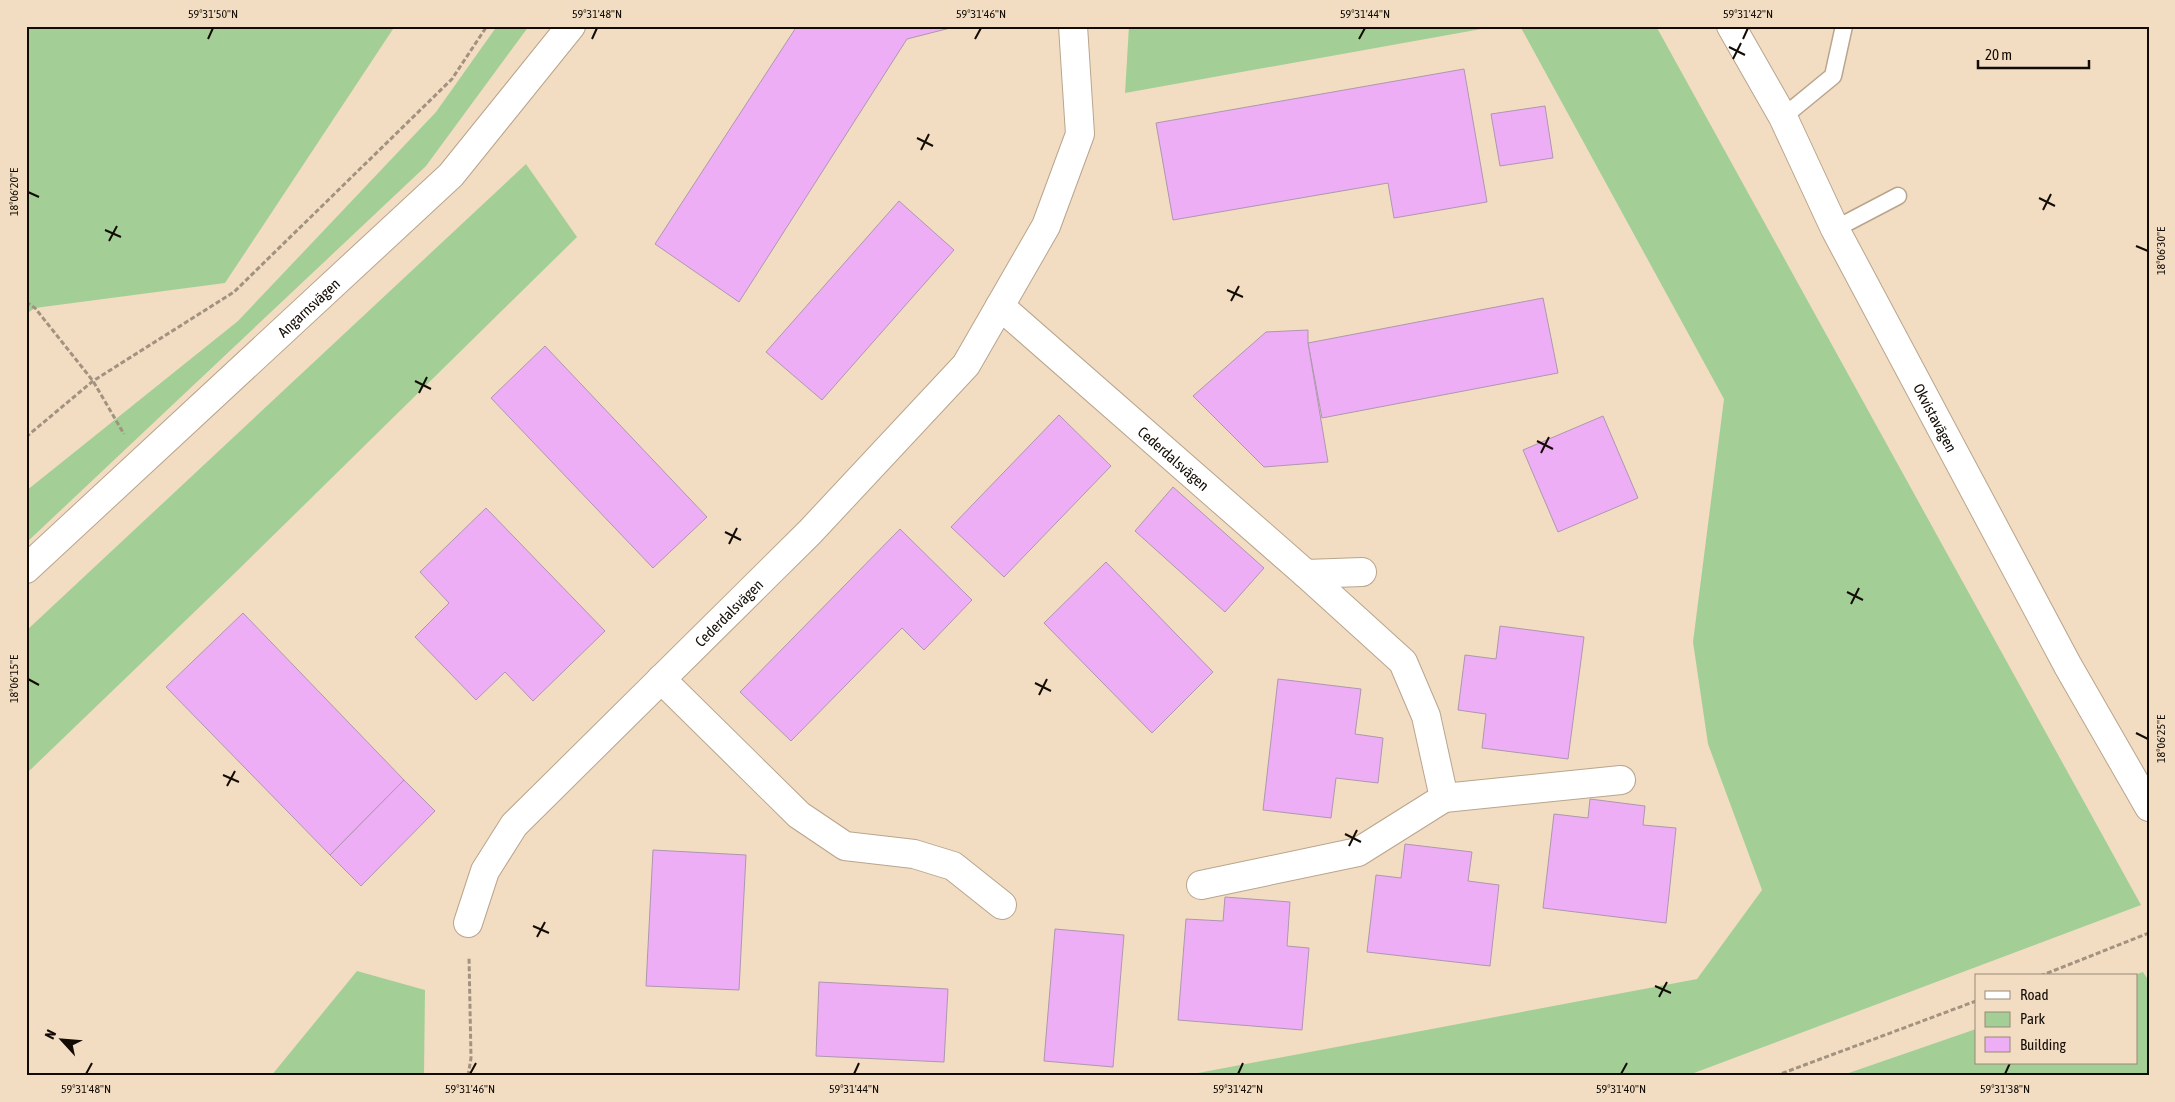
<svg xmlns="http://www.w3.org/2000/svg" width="2175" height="1102" viewBox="0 0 2175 1102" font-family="'Asap Condensed',sans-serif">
<rect width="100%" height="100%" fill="#f2ddc3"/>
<g fill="#a3cf97">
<polygon points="26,26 395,26 225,283 35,308 26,314"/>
<polygon points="497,26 529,26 426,166 26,543 26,491 238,321 436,112"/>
<polygon points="1129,26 1498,26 1125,93"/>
<polygon points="1520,26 1656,26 2141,905 1686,1076 1182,1076 1697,979 1762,890 1708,744 1693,642 1724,399"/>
<polygon points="526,164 577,237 237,571 26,774 26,631"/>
<polygon points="357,971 425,990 424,1076 271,1076"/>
<polygon points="2143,972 2149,981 2149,1076 1840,1076 1976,1029 1976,1063 2136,1063 2136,976 2131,976"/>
</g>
<g fill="#eeaef6" stroke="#ad97af">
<polygon points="797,26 958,26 907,39 739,302 655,244"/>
<polygon points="1464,69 1487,202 1394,218 1388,183 1173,220 1156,123"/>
<polygon points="1545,106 1553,158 1500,166 1491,114"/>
<polygon points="899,201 954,250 822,400 766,352"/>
<polygon points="1543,298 1558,373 1322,418 1308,343"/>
<polygon points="1308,330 1308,343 1328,462 1264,467 1193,396 1266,332"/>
<polygon points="545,346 707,517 653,568 491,398"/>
<polygon points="1059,415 1111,466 1004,577 951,527"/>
<polygon points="1603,416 1638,498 1558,532 1523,450"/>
<polygon points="1173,487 1264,568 1225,612 1135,531"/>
<polygon points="486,508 605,631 533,701 505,672 476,700 415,637 449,603 420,572"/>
<polygon points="900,529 972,600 924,650 902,628 791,741 740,692"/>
<polygon points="1106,562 1213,672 1152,733 1044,623"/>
<polygon points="243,613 404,780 330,855 166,687"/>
<polygon points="1500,626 1584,637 1568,759 1482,748 1486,714 1458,710 1465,655 1496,659"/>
<polygon points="1278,679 1361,689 1355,734 1383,738 1378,783 1336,778 1331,818 1263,810"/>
<polygon points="404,780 435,811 361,886 330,855"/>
<polygon points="1590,799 1645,806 1643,825 1676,828 1666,923 1543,908 1554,814 1588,818"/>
<polygon points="1405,844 1472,852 1468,881 1499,885 1490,966 1367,952 1376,875 1401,878"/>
<polygon points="653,850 746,855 739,990 646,986"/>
<polygon points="1225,897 1290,902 1287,946 1309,948 1302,1030 1178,1020 1186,919 1223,921"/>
<polygon points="1055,929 1124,935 1113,1067 1044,1061"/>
<polygon points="819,982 948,989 944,1062 816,1056"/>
</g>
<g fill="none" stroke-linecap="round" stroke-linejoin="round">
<defs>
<g id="service">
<polyline points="1783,117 1833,76 1844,26"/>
<polyline points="1835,229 1898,196"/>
</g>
<g id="minor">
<path id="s1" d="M 1731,26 L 1783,117 L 1835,229 L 2068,666 L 2149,807"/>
<path id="s2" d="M 1000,306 L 1306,574 L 1362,572"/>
<polyline points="661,679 799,815 845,846 914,854 953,866 1002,905"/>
<polyline points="1444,798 1621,780"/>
<polyline points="1201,885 1358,852 1444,798 1426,716 1403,662 1306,574"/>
<path id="s3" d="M 468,923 L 485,871 L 514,825 L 810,532 L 966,365 L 1046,226 L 1080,134 L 1073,26"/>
</g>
<g id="secondary">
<path id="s4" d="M 26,569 L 451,175 L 571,26"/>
</g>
</defs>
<use href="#service" stroke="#b9a58c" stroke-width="19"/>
<use href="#minor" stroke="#b9a58c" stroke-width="30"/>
<use href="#secondary" stroke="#b9a58c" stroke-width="30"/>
<g stroke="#a2927f" stroke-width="3" stroke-dasharray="5 2.5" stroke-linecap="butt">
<polyline points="26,302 35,308 93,381 124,434"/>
<polyline points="26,437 93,381 234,292 452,79 487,26"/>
<polyline points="2040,976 2149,933"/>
<polyline points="468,1076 471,1058 469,957"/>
<polyline points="1775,1076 1976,1001"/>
</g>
<use href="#service" stroke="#fff" stroke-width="16"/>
<use href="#minor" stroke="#fff" stroke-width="28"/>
<use href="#secondary" stroke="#fff" stroke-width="28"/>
</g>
<path fill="none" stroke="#130c04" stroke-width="2" d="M 208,39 L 213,28M 592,39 L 597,28M 975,39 L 981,28M 1359,39 L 1365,28M 1743,39 L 1748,28M 1729,47 L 1745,55M 1733,59 L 1741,43M 917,138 L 933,146M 921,150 L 929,134M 28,192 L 39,197M 2039,198 L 2055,206M 2043,210 L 2051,194M 105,230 L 121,237M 109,241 L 117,226M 2136,246 L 2148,251M 1227,290 L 1243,297M 1231,301 L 1239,286M 415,381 L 431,389M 419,393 L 427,377M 1537,441 L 1553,449M 1541,453 L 1549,437M 725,532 L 741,540M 729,544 L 737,528M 1847,592 L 1863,600M 1851,604 L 1859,588M 28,679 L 39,685M 1035,683 L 1051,691M 1039,695 L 1047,679M 2136,733 L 2148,739M 223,775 L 239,782M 227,786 L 235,771M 1345,834 L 1361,842M 1349,846 L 1357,830M 533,926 L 549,933M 537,937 L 545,922M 1655,986 L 1671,993M 1659,997 L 1667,982M 86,1074 L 92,1063M 470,1074 L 476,1063M 854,1074 L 859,1063M 1238,1074 L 1243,1063M 1621,1074 L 1627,1063M 2005,1074 L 2010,1063"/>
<g text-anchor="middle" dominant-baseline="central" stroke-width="4" stroke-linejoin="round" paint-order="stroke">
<g font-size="15" fill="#130c04" stroke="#f2ddc3">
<text stroke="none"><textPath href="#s4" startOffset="385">Angarnsvägen</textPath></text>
<text stroke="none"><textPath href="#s1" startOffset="442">Okvistavägen</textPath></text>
<text stroke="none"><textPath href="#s2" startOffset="231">Cederdalsvägen</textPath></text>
<text stroke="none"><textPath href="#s3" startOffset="411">Cederdalsvägen</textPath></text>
</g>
</g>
<rect width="2175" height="1102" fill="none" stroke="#f2ddc3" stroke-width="55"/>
<rect x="1975" y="974" width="162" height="90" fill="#f2ddc3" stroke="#998977"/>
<rect x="1985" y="991" width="25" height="8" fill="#ffffff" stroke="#998977"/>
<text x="2020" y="1000" font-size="15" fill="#130c04">Road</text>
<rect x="1985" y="1012" width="25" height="15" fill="#a3cf97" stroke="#998977"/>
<text x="2020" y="1024" font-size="15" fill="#130c04">Park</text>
<rect x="1985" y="1037" width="25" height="15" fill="#eeaef6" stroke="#998977"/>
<text x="2020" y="1050" font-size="15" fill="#130c04">Building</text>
<g transform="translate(62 1040) rotate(296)" stroke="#f2ddc3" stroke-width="4" paint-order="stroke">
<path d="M0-4L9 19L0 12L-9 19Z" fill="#130c04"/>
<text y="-8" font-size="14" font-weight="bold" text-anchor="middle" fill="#130c04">N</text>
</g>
<path d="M1978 60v8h111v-8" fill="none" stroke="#130c04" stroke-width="2.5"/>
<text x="1985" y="60" font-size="15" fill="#130c04" stroke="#f2ddc3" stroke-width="4" paint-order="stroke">20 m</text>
<rect x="28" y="28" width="2120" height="1046" fill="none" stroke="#130c04" stroke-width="2"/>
<g font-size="12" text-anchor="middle" fill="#130c04">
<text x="213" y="18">59°31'50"N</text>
<text x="597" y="18">59°31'48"N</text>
<text x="981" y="18">59°31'46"N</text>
<text x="1365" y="18">59°31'44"N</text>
<text x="1748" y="18">59°31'42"N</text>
<text transform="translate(14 192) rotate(-90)" y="4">18°06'20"E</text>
<text transform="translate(2161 251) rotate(-90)" y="4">18°06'30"E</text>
<text transform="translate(14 679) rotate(-90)" y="4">18°06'15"E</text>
<text transform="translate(2161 739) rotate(-90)" y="4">18°06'25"E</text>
<text x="86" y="1093">59°31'48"N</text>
<text x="470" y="1093">59°31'46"N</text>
<text x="854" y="1093">59°31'44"N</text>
<text x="1238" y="1093">59°31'42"N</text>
<text x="1621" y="1093">59°31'40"N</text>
<text x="2005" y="1093">59°31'38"N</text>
</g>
</svg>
